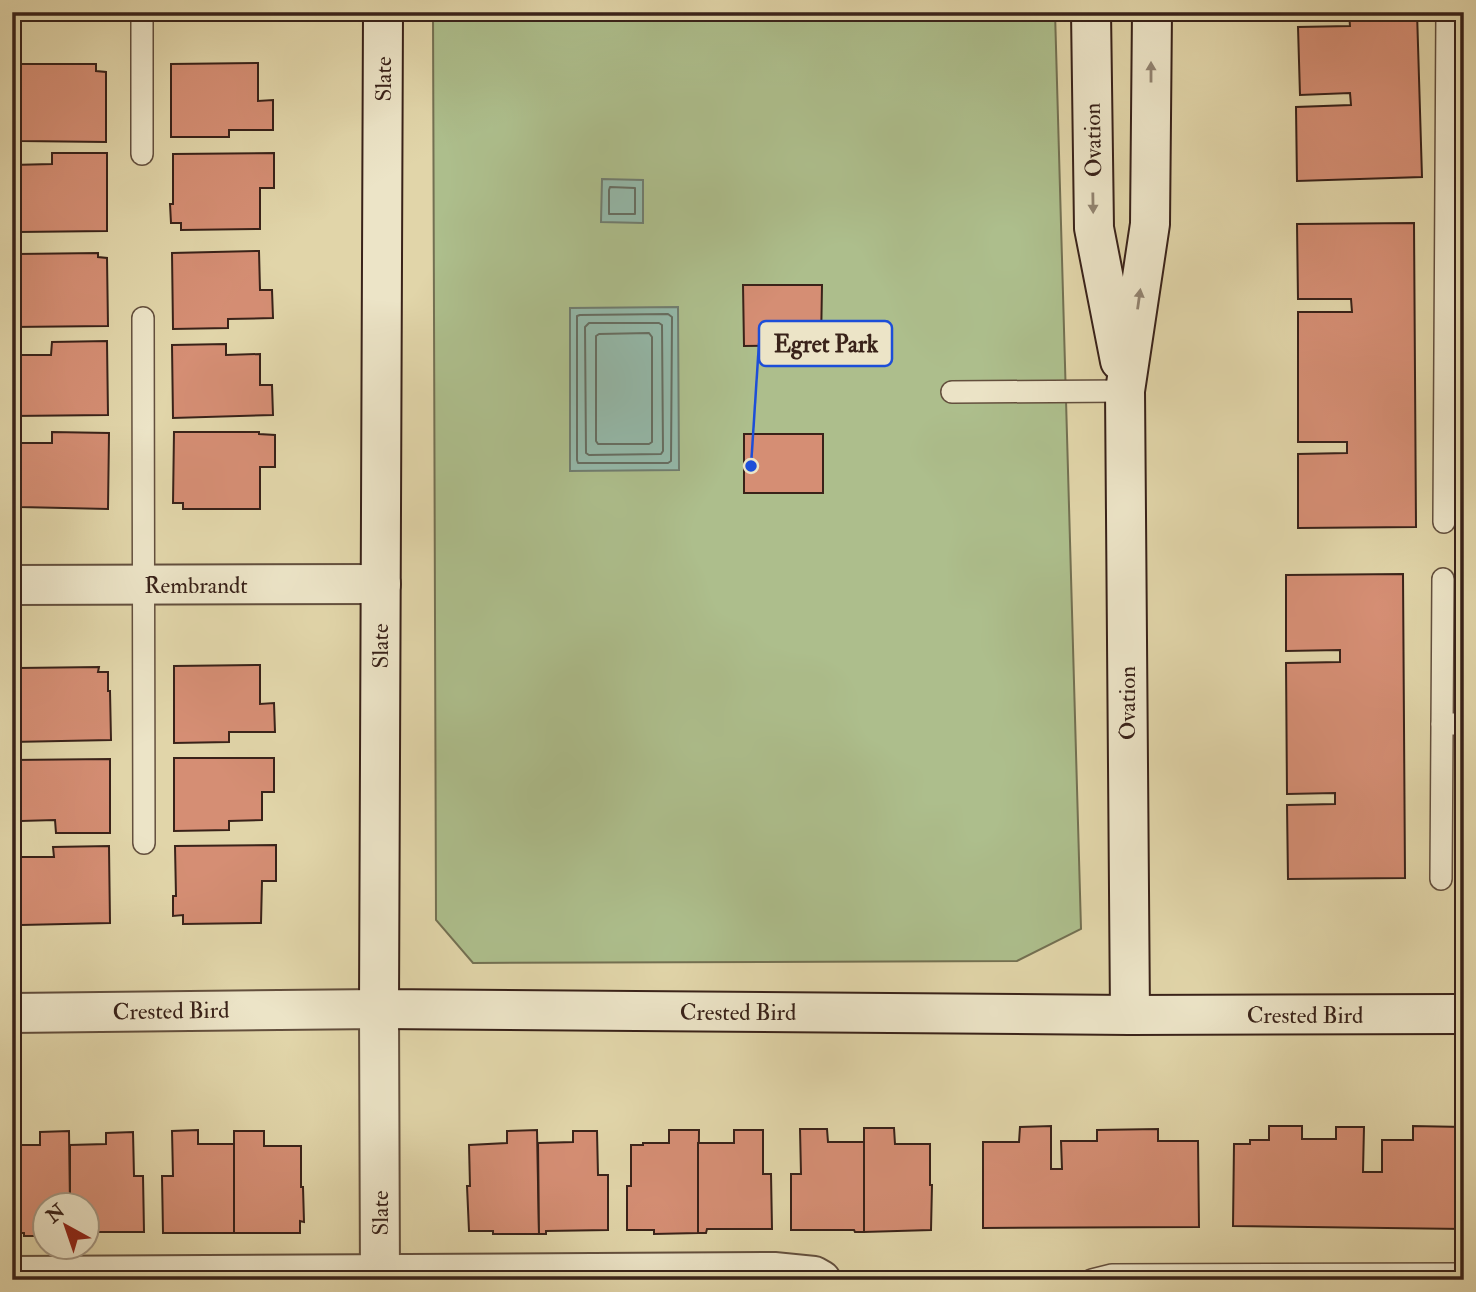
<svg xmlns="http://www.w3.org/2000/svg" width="1476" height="1292" viewBox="0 0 1476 1292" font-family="'IM FELL Double Pica',serif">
<rect width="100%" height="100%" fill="#e1d5a9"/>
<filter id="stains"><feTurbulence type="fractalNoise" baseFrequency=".00286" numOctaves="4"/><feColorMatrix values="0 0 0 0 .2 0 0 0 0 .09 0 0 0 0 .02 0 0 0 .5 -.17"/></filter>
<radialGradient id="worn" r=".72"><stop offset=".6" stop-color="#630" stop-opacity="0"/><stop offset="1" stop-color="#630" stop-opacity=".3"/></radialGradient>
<polygon fill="#adbe8c" stroke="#737052" stroke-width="2" points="433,12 1055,12 1081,929 1017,961 473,963 436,920"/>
<g fill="#94b9aa" stroke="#707d70" stroke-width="2">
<polygon points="602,179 643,180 643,223 601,222"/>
<polygon points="678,307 679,470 570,471 570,308"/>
</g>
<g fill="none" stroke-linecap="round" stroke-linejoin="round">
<g stroke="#666e62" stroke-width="2">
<polygon points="610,187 635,188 635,214 609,214 609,190"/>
<polygon points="668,314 672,317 671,461 668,463 578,463 577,460 577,316 580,315"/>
<polygon points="589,323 659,323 662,325 663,451 661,454 589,455 586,453 585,327"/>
<polygon points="649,333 652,337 652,442 649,444 598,444 596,441 596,336 599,334"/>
</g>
</g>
<g fill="#d58e74" stroke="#392219" stroke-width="2">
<polygon points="1349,12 1417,12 1422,177 1297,181 1296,107 1351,105 1350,93 1300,95 1298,27 1350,26"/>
<polygon points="258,63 258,101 273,100 273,130 229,130 229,137 171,137 171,64"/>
<polygon points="21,64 96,64 96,71 106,72 106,142 21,141 21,137 12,137 12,106 21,105"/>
<polygon points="52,153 107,153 107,231 19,232 19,193 12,193 12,165 52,164"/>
<polygon points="274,153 274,188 260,188 260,229 181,230 181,223 171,223 170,204 173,204 173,154"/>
<polygon points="1414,223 1416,527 1298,528 1298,454 1347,453 1347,442 1298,442 1298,312 1352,312 1351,299 1298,299 1297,224"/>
<polygon points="259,251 260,290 272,290 273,318 228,319 228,328 173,329 172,253"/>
<polygon points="98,253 98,257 107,258 108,326 12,327 12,295 19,295 18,254"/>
<polygon points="743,285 822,285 821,345 744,346"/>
<polygon points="107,341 108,415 12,416 12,387 20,386 19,355 51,355 52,342"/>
<polygon points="226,344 226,355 260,354 260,385 272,385 273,415 173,418 172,345"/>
<polygon points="52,432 109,433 108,509 20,507 21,473 12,473 12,443 52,443"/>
<polygon points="174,432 259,432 259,434 275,435 275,467 260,467 260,509 183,509 183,503 173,503"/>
<rect x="744" y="434" width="79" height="59"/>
<polygon points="1403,574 1405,878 1288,879 1287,805 1335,804 1335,793 1287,794 1286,663 1340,662 1340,650 1286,651 1286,575"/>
<polygon points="260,665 260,704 274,703 275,732 229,732 229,742 174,743 174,666"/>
<polygon points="99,667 98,672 108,672 108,691 110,691 111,740 12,742 12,709 19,709 19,668"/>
<polygon points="174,758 274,758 274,792 262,792 262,820 229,821 229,830 174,831"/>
<polygon points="110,759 110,833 56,833 55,820 21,821 21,790 12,790 12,760"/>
<polygon points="276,845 276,881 262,881 261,923 183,924 183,915 173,916 173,896 176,896 175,846"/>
<polygon points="109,846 110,923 21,925 21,886 12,887 12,857 54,857 53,847"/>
<polygon points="1051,1126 1051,1169 1062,1169 1061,1141 1097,1141 1097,1130 1158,1129 1158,1141 1198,1141 1199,1227 983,1228 983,1142 1019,1142 1020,1127"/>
<polygon points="1269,1126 1302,1126 1302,1139 1336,1139 1336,1127 1364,1127 1363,1172 1382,1172 1382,1140 1413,1140 1413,1126 1464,1127 1464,1229 1233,1226 1234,1144 1250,1144 1250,1140 1269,1140"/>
<polygon points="864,1128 894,1128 895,1144 930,1144 930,1185 932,1185 931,1230 864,1232"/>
<polygon points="800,1129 827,1129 828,1142 864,1142 864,1232 855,1232 854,1230 791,1230 791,1174 801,1174"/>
<polygon points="198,1130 198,1144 234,1144 234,1233 163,1233 162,1176 173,1176 172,1131"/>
<polygon points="537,1130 539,1234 493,1234 493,1231 469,1231 467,1186 470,1186 469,1145 507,1143 507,1131"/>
<polygon points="669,1130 699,1130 698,1233 654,1234 654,1230 627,1230 627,1186 631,1186 631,1145 643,1145 643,1143 669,1143"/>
<polygon points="734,1130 763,1130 763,1174 771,1174 772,1229 707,1229 706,1233 698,1233 698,1143 734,1143"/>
<polygon points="69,1131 70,1204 46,1204 46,1236 24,1236 24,1233 12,1233 12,1145 40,1145 40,1132"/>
<polygon points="234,1131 264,1131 264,1146 301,1146 301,1187 303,1187 304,1222 300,1221 300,1233 234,1233"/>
<polygon points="573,1131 597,1131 598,1175 608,1175 608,1230 546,1231 546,1234 539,1234 538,1143 573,1142"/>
<polygon points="133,1132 134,1176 143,1176 144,1232 88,1232 88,1204 70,1204 70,1145 106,1144 106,1133"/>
</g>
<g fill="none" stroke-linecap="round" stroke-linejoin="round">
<defs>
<g id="lane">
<polyline points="142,12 142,154"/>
<polyline points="143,318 144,843"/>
<polyline points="952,392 1125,391"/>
<polyline points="1444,522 1447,12"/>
<polyline points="1442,724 1464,724"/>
<polyline points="1441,879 1443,579"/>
<polyline points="1092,1280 1112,1275 1464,1274"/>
</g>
<g id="street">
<polyline points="12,585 381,584"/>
<polyline points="12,1013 379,1009 380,1280"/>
<polyline points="12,1276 774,1272 814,1276 821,1280"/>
</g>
<g id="secondary">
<polyline points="383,12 379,1009 1130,1015 1464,1014"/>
<polyline points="1091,12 1094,228 1120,361"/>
<polyline points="1130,1015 1125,391 1150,224 1152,12"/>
</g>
</defs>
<use href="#lane" stroke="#634f3d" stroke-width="24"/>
<use href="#street" stroke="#634f3d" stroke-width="42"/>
<use href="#secondary" stroke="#392219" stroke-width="42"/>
<use href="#lane" stroke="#ece4c7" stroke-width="21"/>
<use href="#street" stroke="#ece4c7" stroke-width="38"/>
<use href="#secondary" stroke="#ece4c7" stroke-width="38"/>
</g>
<defs><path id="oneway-solid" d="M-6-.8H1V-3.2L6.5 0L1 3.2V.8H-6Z" transform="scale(1.75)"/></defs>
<g fill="#928370">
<use href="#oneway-solid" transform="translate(1151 72) rotate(-90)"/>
<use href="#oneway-solid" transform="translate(1093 203) rotate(89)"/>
<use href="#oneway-solid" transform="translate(1139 299) rotate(-82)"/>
</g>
<g text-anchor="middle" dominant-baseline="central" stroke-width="5" stroke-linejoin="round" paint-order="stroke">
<g font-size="23" fill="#392219" stroke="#ece4c7">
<text transform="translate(383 79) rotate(-90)">Slate</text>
<text transform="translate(1093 140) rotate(-91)">Ovation</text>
<text x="196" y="585">Rembrandt</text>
<text transform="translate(380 646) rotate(-90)">Slate</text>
<text transform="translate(1127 703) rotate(-90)">Ovation</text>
<text transform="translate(171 1011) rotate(-1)">Crested Bird</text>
<text x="738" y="1012">Crested Bird</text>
<text x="1305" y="1015">Crested Bird</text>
<text transform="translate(380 1213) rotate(-90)">Slate</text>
</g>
</g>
<path fill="none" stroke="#1d4ed8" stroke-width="2.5" d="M751 466L759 343"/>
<circle fill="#1d4ed8" stroke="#ece4c7" stroke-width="2.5" cx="751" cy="466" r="7"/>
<rect fill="#ece4c7" stroke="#1d4ed8" stroke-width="2.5" x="759" y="321" width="133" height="45" rx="7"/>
<g font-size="24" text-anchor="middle" font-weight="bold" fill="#392219">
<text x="826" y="352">Egret Park</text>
</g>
<rect width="1476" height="1292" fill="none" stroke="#e1d5a9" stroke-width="42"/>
<rect x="14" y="14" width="1448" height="1264" fill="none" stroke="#392219" stroke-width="3.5"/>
<rect x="21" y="21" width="1434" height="1250" fill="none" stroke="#392219" stroke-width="2"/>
<g transform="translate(66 1226) rotate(320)"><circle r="33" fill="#ece4c7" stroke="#a49681" stroke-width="2"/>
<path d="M0-5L12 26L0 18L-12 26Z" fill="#8f2418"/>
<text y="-10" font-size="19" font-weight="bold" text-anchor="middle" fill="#392219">N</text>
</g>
<rect width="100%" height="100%" filter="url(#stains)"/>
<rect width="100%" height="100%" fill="url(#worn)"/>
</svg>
